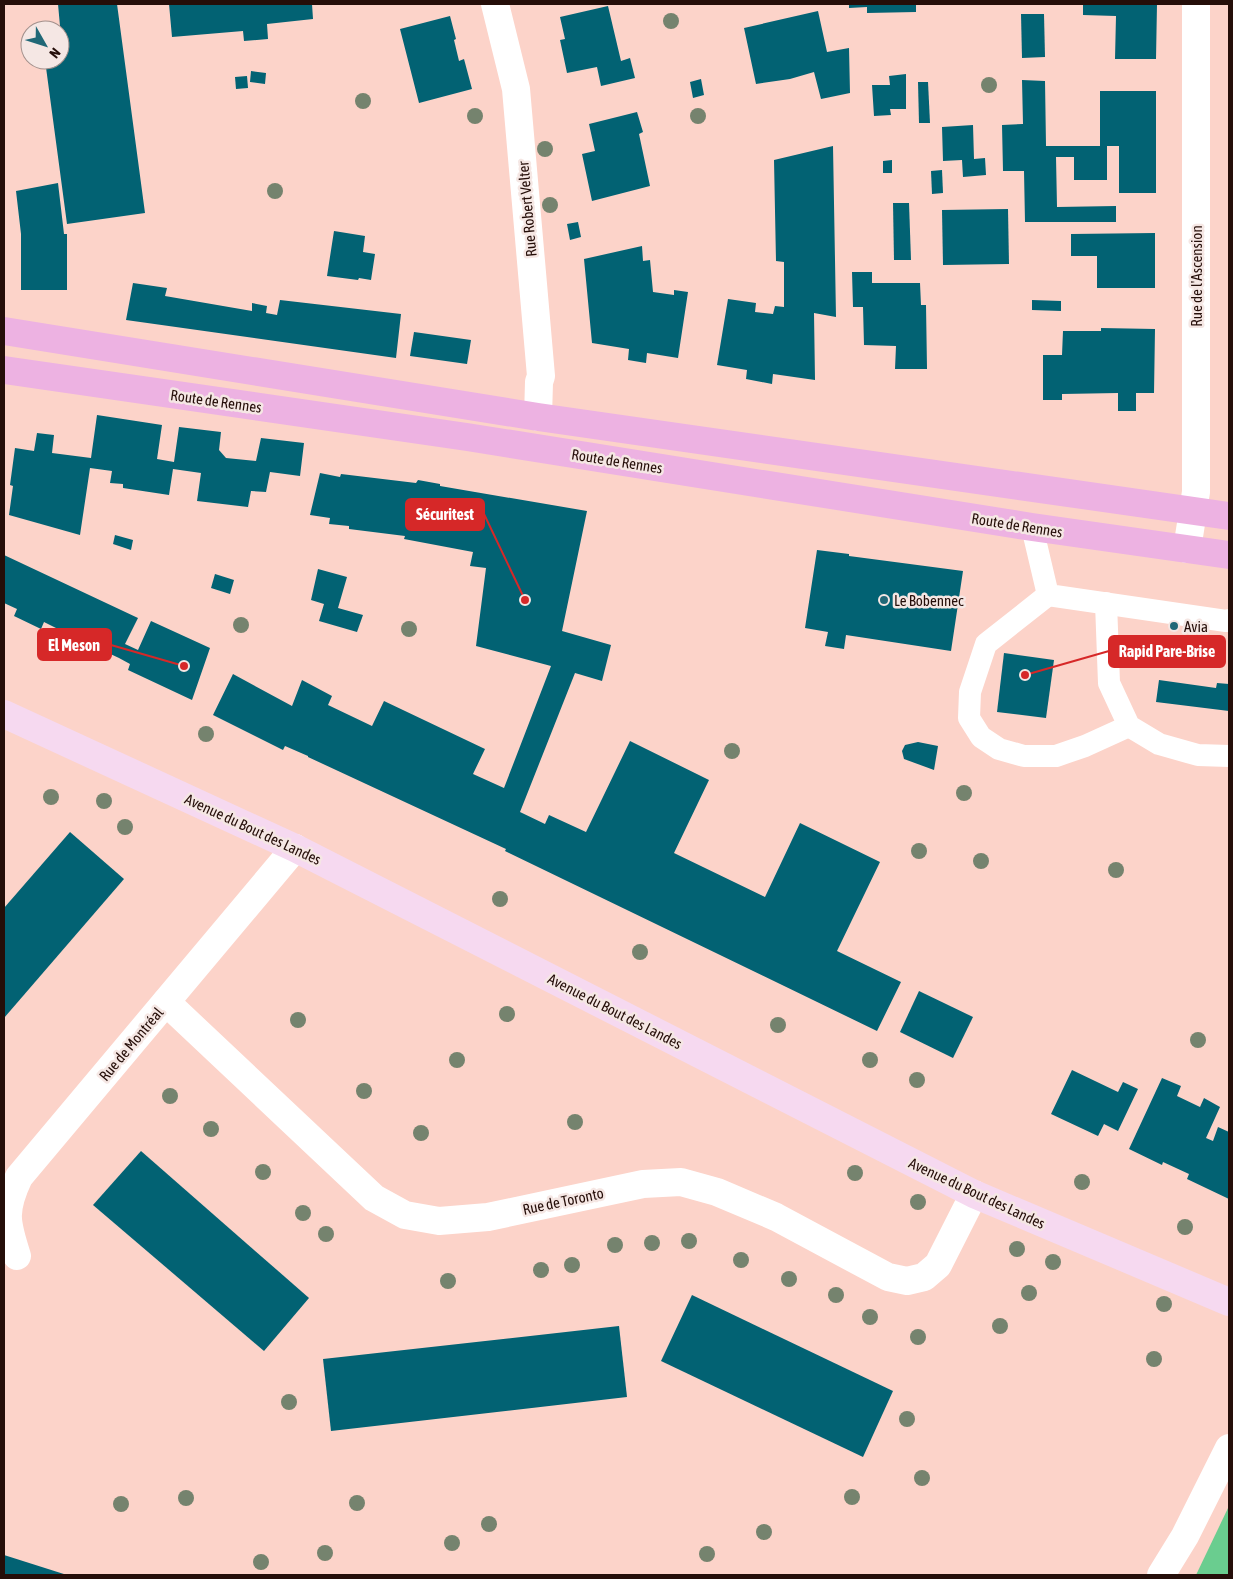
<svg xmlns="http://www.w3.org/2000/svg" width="1233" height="1579" viewBox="0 0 1233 1579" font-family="'Asap Condensed',sans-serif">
<rect width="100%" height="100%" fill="#fcd3c9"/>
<polygon fill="#6acd8f" points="1229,1506 1229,1575 1196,1575"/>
<g fill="#026273">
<polygon points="58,4 117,4 145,213 67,224 45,60 60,60 60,48 62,48"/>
<polygon points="169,4 312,4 313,19 267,24 268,39 244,41 243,31 172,37"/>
<polygon points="849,4 916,4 916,12 867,13 867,7 849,8"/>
<polygon points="1083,4 1157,4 1156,59 1115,59 1116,16 1083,15"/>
<polygon points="608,6 621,61 630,58 635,78 601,86 597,67 567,73 560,40 565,39 560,17"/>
<polygon points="818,11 827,52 849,48 850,93 821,99 814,72 790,79 756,84 744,28"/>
<polygon points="1021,14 1044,14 1045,57 1022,58"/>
<polygon points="450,16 456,39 454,40 459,61 464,59 472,89 419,103 400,29"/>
<polygon points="251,71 266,73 265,84 250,82"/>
<polygon points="906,74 906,109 890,109 891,115 874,116 872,85 890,85 889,76"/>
<polygon points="247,76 248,88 236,89 235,77"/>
<polygon points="701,79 704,95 693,98 690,82"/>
<polygon points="1022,80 1045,81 1046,146 1100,146 1100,91 1156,91 1156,193 1119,193 1119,146 1107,146 1107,180 1074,180 1074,157 1056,157 1057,207 1116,206 1116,222 1025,222 1024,171 1003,171 1002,125 1023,124"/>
<polygon points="918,82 928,82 930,123 919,123"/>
<polygon points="637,112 643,132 639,134 650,186 592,201 582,154 595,151 589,124"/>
<polygon points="973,125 974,159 985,158 986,175 963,177 962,160 943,161 942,127"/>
<polygon points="833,146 836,317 814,313 815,380 773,374 772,384 746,379 747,370 717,365 728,299 756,303 755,312 773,314 775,306 784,307 784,262 776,261 774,160"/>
<polygon points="892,160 892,173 883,173 883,161"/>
<polygon points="942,170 943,193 932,194 931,171"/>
<polygon points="58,183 64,234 67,234 67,290 21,290 21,234 16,191"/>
<polygon points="893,203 909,203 911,260 894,260"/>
<polygon points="1008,209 1009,264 943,265 942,210"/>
<polygon points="578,222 581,237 570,240 567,224"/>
<polygon points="334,231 365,236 363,252 375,254 371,280 359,278 358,280 327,276"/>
<polygon points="1155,233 1155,288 1097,288 1097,256 1071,256 1071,234"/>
<polygon points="642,246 643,261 650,260 653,292 674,295 674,290 688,292 678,358 647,353 646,363 628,360 629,349 592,343 584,259"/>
<polygon points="852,272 872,272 872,283 920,283 921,305 926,305 927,369 895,369 896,346 864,345 863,307 853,307"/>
<polygon points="133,283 167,288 165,296 252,311 252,303 267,306 266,313 277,315 280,300 401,314 396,358 126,320"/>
<polygon points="1032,300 1061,301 1061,311 1032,310"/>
<polygon points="1101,328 1155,329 1154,393 1136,393 1136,411 1118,411 1118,393 1062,394 1062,400 1043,400 1043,355 1062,355 1063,331 1101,331"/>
<polygon points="414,332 471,340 467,364 410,356"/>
<polygon points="97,415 162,425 157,459 174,462 179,427 221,432 219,450 226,458 256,461 261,438 304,443 300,476 270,472 266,492 251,491 248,507 197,501 201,473 173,469 169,495 123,488 123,484 110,483 112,471 90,468 80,535 9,515 13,486 10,485 15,448 34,451 37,433 54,435 52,453 91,458"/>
<polygon points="320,473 340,477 341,474 416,483 418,480 440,484 440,486 587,511 562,631 611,645 602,681 575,673 520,812 545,824 549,815 586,832 630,741 709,780 674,853 765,897 800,823 880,862 837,951 901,982 877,1031 505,851 506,849 308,757 308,756 285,746 283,750 213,715 233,674 292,706 302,680 332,696 328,705 372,726 384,701 485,749 473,774 504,788 551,666 476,646 486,568 470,566 473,552 404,539 405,536 349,529 349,526 329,524 330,518 310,515"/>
<polygon points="115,535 133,540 131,550 113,544"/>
<polygon points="817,550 849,554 849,556 963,571 951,651 846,635 844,649 825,646 828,632 805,628"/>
<polygon points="4,555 138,618 125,644 138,650 151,621 210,648 192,700 128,670 130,664 119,658 104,651 100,657 85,651 72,643 75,637 58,629 44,622 41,629 14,616 17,609 4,603"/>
<polygon points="318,569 347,577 338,608 363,615 357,632 319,621 324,604 311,600"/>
<polygon points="215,574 234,580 230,594 211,588"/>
<polygon points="1004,653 1054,660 1046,718 997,712"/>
<polygon points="1159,680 1216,688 1217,683 1229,684 1229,711 1156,702"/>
<polygon points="918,742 938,746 934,770 904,759 902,751 905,745"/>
<polygon points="70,832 124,879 4,1018 4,908"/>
<polygon points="919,991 973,1017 953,1058 900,1032"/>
<polygon points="1072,1070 1118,1092 1123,1082 1138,1089 1118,1131 1104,1124 1098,1136 1051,1114"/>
<polygon points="1162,1078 1181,1086 1177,1096 1200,1107 1204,1098 1220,1107 1206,1138 1213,1141 1218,1127 1229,1132 1229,1199 1187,1179 1189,1174 1163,1162 1162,1165 1129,1149"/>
<polygon points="141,1151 309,1298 264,1351 93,1205"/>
<polygon points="692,1295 893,1391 863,1457 661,1361"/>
<polygon points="619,1326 627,1397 331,1431 323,1359"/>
<polygon points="4,1555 67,1575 4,1575"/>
</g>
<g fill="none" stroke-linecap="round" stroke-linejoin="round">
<g stroke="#fff" stroke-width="22">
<polyline points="1032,527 1048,595 1226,621 1229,620"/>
<polyline points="1048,595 986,644 970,692 969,718 981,737 999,749 1024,756 1056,756 1085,746 1129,726"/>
<polyline points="1106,603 1109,683 1129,726 1159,744 1198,755 1229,756"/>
</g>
<g stroke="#fff" stroke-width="28">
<polyline points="495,4 516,89 541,376 539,382 538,417"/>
<polyline points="1187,549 1196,492 1196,4"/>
<polyline points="166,1002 374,1198 405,1215 439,1221 488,1217 643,1184 681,1182 717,1192 776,1217 888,1277 907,1281 924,1277 938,1265 974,1194"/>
<path d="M 17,1256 C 6,1222 3,1211 19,1177 L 295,848"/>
<polyline points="1161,1575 1185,1536 1229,1448"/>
</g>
<polyline stroke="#f6d9f0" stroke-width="28" points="4,714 295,848 974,1194 1229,1302"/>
<g stroke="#edb2e2" stroke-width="28">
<polyline points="4,331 538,417 1229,516"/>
<polyline points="4,370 467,437 1032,527 1229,555"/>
</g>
</g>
<g fill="#75836e">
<circle cx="671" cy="21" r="8"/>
<circle cx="989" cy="85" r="8"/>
<circle cx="363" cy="101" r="8"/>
<circle cx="475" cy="116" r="8"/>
<circle cx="698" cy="116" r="8"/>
<circle cx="545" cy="149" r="8"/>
<circle cx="275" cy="191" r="8"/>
<circle cx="550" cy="205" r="8"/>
<circle cx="241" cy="625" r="8"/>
<circle cx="409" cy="629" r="8"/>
<circle cx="206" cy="734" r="8"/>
<circle cx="732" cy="751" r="8"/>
<circle cx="964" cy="793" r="8"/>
<circle cx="51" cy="797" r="8"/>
<circle cx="104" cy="801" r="8"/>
<circle cx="125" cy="827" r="8"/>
<circle cx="919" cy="851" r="8"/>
<circle cx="981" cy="861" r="8"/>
<circle cx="1116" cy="870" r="8"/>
<circle cx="500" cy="899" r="8"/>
<circle cx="640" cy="952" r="8"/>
<circle cx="507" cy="1014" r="8"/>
<circle cx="298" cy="1020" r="8"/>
<circle cx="778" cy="1025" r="8"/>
<circle cx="1198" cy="1040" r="8"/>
<circle cx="457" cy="1060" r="8"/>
<circle cx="870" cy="1060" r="8"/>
<circle cx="917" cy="1080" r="8"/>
<circle cx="364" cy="1091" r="8"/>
<circle cx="170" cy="1096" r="8"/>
<circle cx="575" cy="1122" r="8"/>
<circle cx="211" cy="1129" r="8"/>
<circle cx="421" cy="1133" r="8"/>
<circle cx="263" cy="1172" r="8"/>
<circle cx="855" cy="1173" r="8"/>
<circle cx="1082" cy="1182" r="8"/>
<circle cx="918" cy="1202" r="8"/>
<circle cx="303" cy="1213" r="8"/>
<circle cx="1185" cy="1227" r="8"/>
<circle cx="326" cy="1234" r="8"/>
<circle cx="689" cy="1241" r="8"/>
<circle cx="652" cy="1243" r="8"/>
<circle cx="615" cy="1245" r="8"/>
<circle cx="1017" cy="1249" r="8"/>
<circle cx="741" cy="1260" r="8"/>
<circle cx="1053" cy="1262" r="8"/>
<circle cx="572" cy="1265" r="8"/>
<circle cx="541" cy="1270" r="8"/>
<circle cx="789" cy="1279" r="8"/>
<circle cx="448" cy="1281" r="8"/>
<circle cx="1029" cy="1293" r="8"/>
<circle cx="836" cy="1295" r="8"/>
<circle cx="1164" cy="1304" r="8"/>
<circle cx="870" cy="1317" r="8"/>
<circle cx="1000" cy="1326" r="8"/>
<circle cx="918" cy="1337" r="8"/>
<circle cx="1154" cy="1359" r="8"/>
<circle cx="289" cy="1402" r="8"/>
<circle cx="907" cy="1419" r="8"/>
<circle cx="922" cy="1478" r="8"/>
<circle cx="852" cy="1497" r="8"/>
<circle cx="186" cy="1498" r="8"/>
<circle cx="357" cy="1503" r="8"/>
<circle cx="121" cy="1504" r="8"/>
<circle cx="489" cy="1524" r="8"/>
<circle cx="764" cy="1532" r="8"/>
<circle cx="452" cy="1543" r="8"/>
<circle cx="325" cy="1553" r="8"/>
<circle cx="707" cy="1554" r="8"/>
<circle cx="261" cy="1562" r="8"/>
</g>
<g fill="#216877" stroke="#f5e7e4" stroke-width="2">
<circle cx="884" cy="600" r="5"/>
<circle cx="1174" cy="626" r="5"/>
</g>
<g text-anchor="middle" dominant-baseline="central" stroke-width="5" stroke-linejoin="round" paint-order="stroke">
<g font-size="15" fill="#250e09" stroke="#f5e7e4">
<text transform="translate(527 209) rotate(-95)">Rue Robert Velter</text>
<text transform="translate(1196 276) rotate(-90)">Rue de l'Ascension</text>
<text transform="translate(216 401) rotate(8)">Route de Rennes</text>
<text transform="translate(617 461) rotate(9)">Route de Rennes</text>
<text transform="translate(1017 525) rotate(9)">Route de Rennes</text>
<text transform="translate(253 829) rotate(25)">Avenue du Bout des Landes</text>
<text transform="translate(615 1011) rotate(27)">Avenue du Bout des Landes</text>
<text transform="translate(131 1044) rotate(-50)">Rue de Montréal</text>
<text transform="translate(977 1193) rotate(25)">Avenue du Bout des Landes</text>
<text transform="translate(563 1201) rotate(-12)">Rue de Toronto</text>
</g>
<g font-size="15" fill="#250e09" stroke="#f5e7e4" text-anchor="start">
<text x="894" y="600">Le Bobennec</text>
<text x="1184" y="626">Avia</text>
</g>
</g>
<path fill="none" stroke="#d62828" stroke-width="2" d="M525 600L484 514M184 666L111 645M1025 675L1109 651"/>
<g fill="#d62828" stroke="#f5e7e4" stroke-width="2">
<circle cx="525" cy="600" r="5"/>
<circle cx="184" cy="666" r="5"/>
<circle cx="1025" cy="675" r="5"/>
</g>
<g fill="#d62828" stroke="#d62828" stroke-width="2">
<rect x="406" y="499" width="78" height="31" rx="5"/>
<rect x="38" y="629" width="73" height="31" rx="5"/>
<rect x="1109" y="636" width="116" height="31" rx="5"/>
</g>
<g font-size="16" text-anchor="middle" font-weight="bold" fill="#fff">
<text x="445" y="520">Sécuritest</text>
<text x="74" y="651">El Meson</text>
<text x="1167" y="657">Rapid Pare-Brise</text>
</g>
<rect width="1233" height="1579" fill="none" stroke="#250e09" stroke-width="10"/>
<g transform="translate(45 45) rotate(129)"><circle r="24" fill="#f5e7e4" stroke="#a2908c"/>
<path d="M0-4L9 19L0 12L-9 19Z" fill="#216877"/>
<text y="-8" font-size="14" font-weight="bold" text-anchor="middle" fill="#250e09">N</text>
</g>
</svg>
